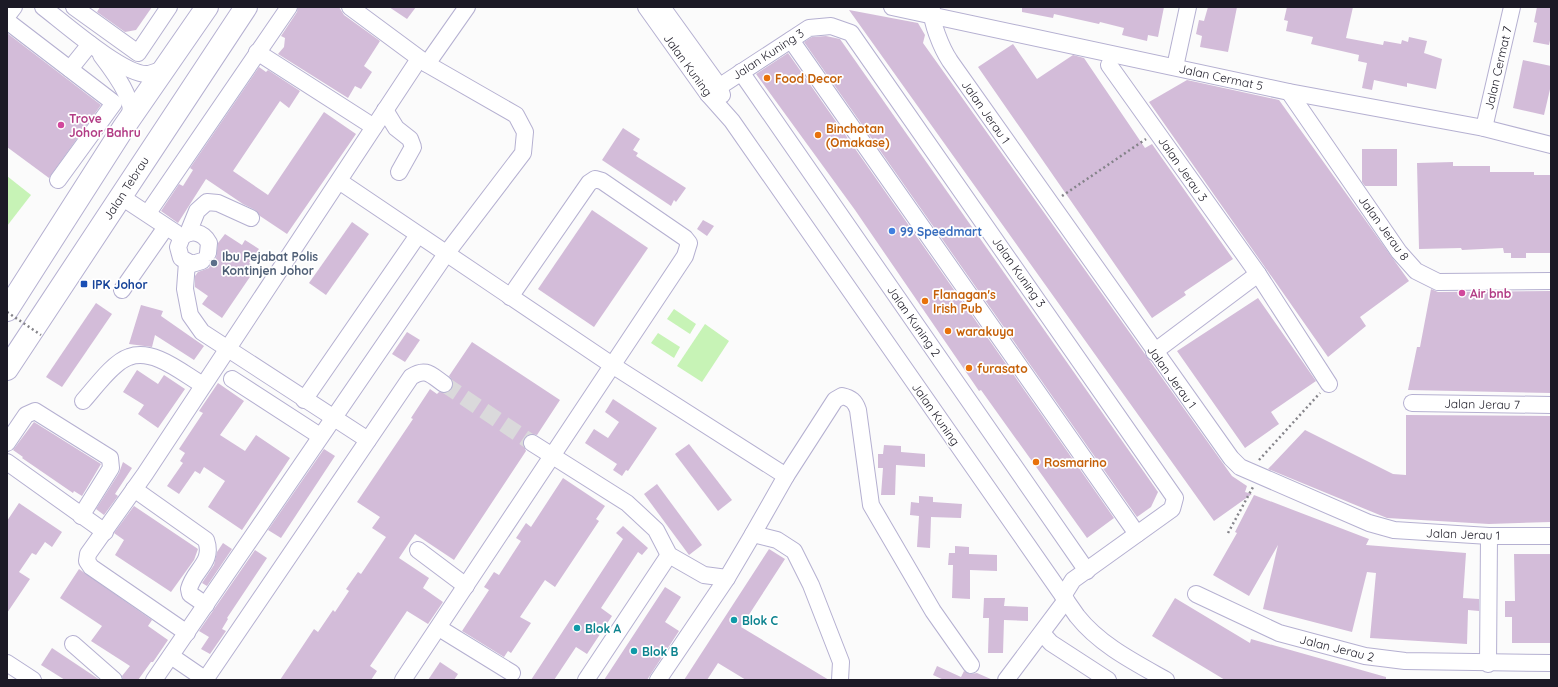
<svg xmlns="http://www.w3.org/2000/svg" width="1558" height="687" viewBox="0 0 1558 687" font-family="Quicksand,sans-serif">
<rect width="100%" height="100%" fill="#fbfbfb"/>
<g fill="#c7f3b6">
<polygon points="7,176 31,195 7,226"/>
<polygon points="674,309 696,324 690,334 667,319"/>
<polygon points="705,324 729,341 702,382 677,366"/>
<polygon points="658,333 680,347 674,358 651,343"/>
</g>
<g fill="#d3bcd9">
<polygon points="100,7 152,7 136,30 125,32 97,12"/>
<polygon points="298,7 339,7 344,15 380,41 364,66 372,72 361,89 355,86 348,98 278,54 284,47 285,38 281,36 297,12"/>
<polygon points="389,7 416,7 407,19"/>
<polygon points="1022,7 1164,7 1158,37 1148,35 1147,41 1122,35 1124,28 1100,22 1099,24 1054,14 1053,18 1022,12"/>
<polygon points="1208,7 1237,7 1228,52 1200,47 1202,36 1196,34 1199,20 1204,21"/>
<polygon points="1287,7 1353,7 1346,38 1383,45 1384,41 1401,44 1402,40 1408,42 1409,37 1427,41 1424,53 1442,59 1436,89 1407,83 1407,87 1374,80 1372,90 1362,88 1367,63 1358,61 1359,55 1311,44 1313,37 1286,31 1288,21 1284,20"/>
<polygon points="1537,7 1551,7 1551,36 1549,45 1533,42 1537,23 1534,22"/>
<polygon points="849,10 918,23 925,35 923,43 1232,476 1247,486 1245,492 1252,494 1214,521"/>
<polygon points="7,33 101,105 49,178 7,147"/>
<polygon points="826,36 840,39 1158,492 1151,507 1137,517 804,42 812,37"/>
<polygon points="1013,44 1037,79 1073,55 1084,58 1145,148 1152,144 1233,259 1184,292 1186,295 1152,318 978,67"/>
<polygon points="788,53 1114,518 1087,538 981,390 979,391 855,210 756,74"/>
<polygon points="1523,60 1551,66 1551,85 1544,115 1513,108"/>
<polygon points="259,67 266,72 268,70 300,91 289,108 280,101 233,171 268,195 324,112 356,134 287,234 260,216 255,210 243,204 206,179 178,223 161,211 179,184 183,186 193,170 190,168"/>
<polygon points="1187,80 1279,100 1409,281 1360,317 1366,326 1328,357 1149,102"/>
<polygon points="623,128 640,139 633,150 638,153 636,156 686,188 676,202 674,200 671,206 602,160"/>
<polygon points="1362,149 1397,149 1397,186 1365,186 1362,182"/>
<polygon points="1453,162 1453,166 1490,166 1490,172 1534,172 1534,175 1551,175 1551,253 1526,253 1526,258 1511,258 1511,253 1504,253 1503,248 1462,250 1461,248 1419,249 1417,163"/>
<polygon points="592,210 648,248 594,327 538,289"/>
<polygon points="703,220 714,226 707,236 697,229"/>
<polygon points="352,222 369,234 326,295 309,283"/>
<polygon points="225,234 242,245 245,240 259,249 249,263 256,268 222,318 202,304 208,296 195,287 195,276 198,272 209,268 211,262 216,258 218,243"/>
<polygon points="1431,289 1438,292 1551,291 1551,393 1408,390 1417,347 1420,347"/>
<polygon points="1258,298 1316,381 1271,412 1279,424 1245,448 1177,351"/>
<polygon points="96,303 112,314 62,387 46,377"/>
<polygon points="141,305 163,311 161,316 204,346 194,360 155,335 152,347 129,344"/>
<polygon points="407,332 420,340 405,362 392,354"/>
<polygon points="472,342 560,400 537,435 532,434 524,438 523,443 526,451 454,560 415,534 399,558 429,578 423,588 443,602 428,624 407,611 370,666 377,671 371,680 280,680 314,629 318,632 333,610 335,612 349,591 346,589 358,572 361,574 386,537 372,528 380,517 357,502 413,419 411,418 430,389 437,394 439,392 447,393 451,390 453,381 449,376"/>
<polygon points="137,370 158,384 164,375 185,389 158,428 138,414 144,405 123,392"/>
<polygon points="218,383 244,401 220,435 245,451 256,435 290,458 242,530 208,507 225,481 204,467 200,474 195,471 179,494 167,486 183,463 180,461 185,453 179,449 203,413 199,411"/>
<polygon points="613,399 657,428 628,471 626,470 622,476 613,470 617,464 585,443 594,429 608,438 619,422 605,412"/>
<polygon points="1406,415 1551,416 1551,522 1489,524 1387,518 1268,469 1305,430 1393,474 1406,475"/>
<polygon points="34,422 101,464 82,496 74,491 73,493 22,458 23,457 13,450"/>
<polygon points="689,444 732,500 718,511 675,454"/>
<polygon points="884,445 901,446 901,452 925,454 925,467 896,465 895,495 881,495 883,468 878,468 878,454 883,454"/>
<polygon points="324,449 335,456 281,538 268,530"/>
<polygon points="123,462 132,468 115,494 118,496 104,515 96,509 119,473"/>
<polygon points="563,478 605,506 596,519 599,521 555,587 545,580 520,617 531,623 511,653 508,651 504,657 462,631 489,590 484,587 494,572 499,575 521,541 516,538 526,523 531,527"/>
<polygon points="657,484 702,545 689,555 644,494"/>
<polygon points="1254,495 1369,539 1366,545 1466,553 1463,598 1479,599 1479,611 1468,610 1467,644 1370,638 1376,573 1367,572 1352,632 1263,609 1278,545 1249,596 1213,575 1237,533 1235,532"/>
<polygon points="919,496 933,497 933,502 962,504 961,518 931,517 930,548 917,547 919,516 910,515 911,502 919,503"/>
<polygon points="19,503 62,532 52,547 45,542 36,555 32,553 19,572 30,579 7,613 7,521"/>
<polygon points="134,506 198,549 194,560 171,592 115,555 124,540 114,533"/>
<polygon points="623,526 648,548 642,555 638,552 601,608 612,616 587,654 576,647 554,680 531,680 623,539 616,533"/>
<polygon points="223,543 232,549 207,586 202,583 214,565 217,552"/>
<polygon points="955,546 969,547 969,554 997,555 997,571 970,570 970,599 952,598 953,565 948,565 949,553 955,553"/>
<polygon points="769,549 785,559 741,627 829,680 746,680 718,663 707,680 684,680"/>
<polygon points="255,550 267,558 227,618 228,619 222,629 226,631 210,654 201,649 209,637 199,631"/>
<polygon points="1514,554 1551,554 1551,643 1512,643 1512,617 1505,617 1505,601 1515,601"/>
<polygon points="79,569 152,620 148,626 168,640 153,662 151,662 138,680 123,680 122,676 130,666 91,641 102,626 60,598"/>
<polygon points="665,587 681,597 665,622 679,631 647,680 604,680"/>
<polygon points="984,598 1005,598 1004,606 1028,607 1028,621 1004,620 1003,653 988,653 989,618 983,618"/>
<polygon points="1175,598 1250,643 1251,639 1386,677 1386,680 1225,680 1152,636"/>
<polygon points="52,648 100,680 65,680 41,665"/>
<polygon points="440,662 458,674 454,680 428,680"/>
<polygon points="937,666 961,677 964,671 971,674 977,673 993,680 944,680 933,675"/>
</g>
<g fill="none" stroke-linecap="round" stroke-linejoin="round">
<polyline stroke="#dad9db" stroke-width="16" stroke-dasharray="16 8" stroke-linecap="butt" points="444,384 532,443"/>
<defs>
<g id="minor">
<path d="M 43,7 C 64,23 124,76 148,74 C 153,73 158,71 163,69"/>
<polyline points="74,7 138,53 169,7"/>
<path d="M 646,7 L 708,94 L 732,121 L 1077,616 C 1100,645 1134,662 1166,680"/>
<polyline points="662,7 719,86 722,95"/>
<polyline points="892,7 1289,92 1484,128 1551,145"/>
<path d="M 932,7 C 930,21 942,49 950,61 L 1231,458 L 1240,467 L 1369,523 L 1394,530 L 1489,536 L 1551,536"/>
<polyline points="7,16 14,7"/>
<polyline points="7,21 114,103 58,180"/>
<polyline points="791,40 1137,534"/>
<polyline points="257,52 374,127"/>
<path d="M 101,55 C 111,68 139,104 128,120"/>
<polyline points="427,64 467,7"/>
<polyline points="1109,65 1258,274 1329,384"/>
<polyline points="1175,67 1188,7"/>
<polyline points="70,69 90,44"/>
<polyline points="741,72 1087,571"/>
<polyline points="1289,92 1399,252 1416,271 1438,282 1551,281"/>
<polyline points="708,94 809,28 831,26 851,33 1175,498 1172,509 1073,580 1063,596"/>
<polyline points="385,110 396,128 410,139 413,147 399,172"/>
<polyline points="1484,128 1512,7"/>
<polyline points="339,181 612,365 786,476 753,534 777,540 794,551 811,585 841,662 840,680"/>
<polyline points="120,196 176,233"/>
<polyline points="148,213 289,7"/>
<polyline points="188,233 197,211 207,202 218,203 251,218"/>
<path d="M 202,261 L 192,264 L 181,258 L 178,247 L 182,237 C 191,229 203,232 209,243 L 208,253"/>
<polyline points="187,262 185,289 190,315 202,332 368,440"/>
<polyline points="122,290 166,227"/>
<polyline points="1154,352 1258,274"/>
<polyline points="232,379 320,436"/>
<polyline points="304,400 418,235"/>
<path d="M 83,401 C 94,389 113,362 129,357 C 154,348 182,373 203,385"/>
<polyline points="1412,403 1551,405"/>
<polyline points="7,443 26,415 35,411 110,458 111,468 81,516"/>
<polyline points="532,443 627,503 656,530 669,555 704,575 727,578"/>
<polyline points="7,462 105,532"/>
<path d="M 786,476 L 835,400 L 842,396 C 851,398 855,401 858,410 L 871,505 L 933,611 L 971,665"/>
<path d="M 134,489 L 206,540 C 214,563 194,569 189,589 L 190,594 L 206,605"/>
<polyline points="418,550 466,586"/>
<polyline points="1196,594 1279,633 1365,656 1405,661 1551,663"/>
<polyline points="439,628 512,673"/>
<polyline points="187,633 91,567 87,561 88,554 145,474 419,59"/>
<polyline points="1042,633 1051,643 1108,680"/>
<polyline points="73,644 114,680"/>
<polyline points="171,656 206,680"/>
<polyline points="7,663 33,680"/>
<polyline points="1488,664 1489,536"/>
<polyline points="154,680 446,254 523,153 525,132 516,115 427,64 350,7"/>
<path d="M 205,680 L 411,377 C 426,367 431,375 444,384"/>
<polyline points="403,680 685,256 689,243 685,238 602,181 595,179 589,183 510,297"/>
<polyline points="586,680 669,555"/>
<polyline points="658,680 727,578 753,534"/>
<polyline points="1006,680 1066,600"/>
</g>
<g id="highway">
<polyline points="7,310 124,127 207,7"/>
<polyline points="7,369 246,7"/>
</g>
</defs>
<use href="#minor" stroke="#b5b0d1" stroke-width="18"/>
<use href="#highway" stroke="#b5b0d1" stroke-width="24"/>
<g stroke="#848389" stroke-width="2.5" stroke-dasharray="2 3" stroke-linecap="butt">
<polyline points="1062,196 1146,139"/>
<polyline points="1259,460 1320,393"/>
<polyline points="1228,533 1253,487"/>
</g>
<use href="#minor" stroke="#fff" stroke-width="16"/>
<use href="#highway" stroke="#fff" stroke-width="22"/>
<polyline stroke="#848389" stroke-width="2.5" stroke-dasharray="2 3" stroke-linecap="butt" points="7,312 41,335"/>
</g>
<g fill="#e8710a" stroke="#fff" stroke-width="1.5">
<circle cx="767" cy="78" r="4"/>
<circle cx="818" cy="135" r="4"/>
<circle cx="925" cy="301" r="4"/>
<circle cx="948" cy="331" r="4"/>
<circle cx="969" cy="368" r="4"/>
<circle cx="1036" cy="462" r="4"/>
</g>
<g fill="#d1479c" stroke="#fff" stroke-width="1.5">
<circle cx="61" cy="125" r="4"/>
<circle cx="1462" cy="293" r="4"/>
</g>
<circle fill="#3f7fe0" stroke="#fff" stroke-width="1.5" cx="892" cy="231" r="4"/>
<circle fill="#5c6f8a" stroke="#fff" stroke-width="1.5" cx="214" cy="263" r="4"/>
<rect fill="#1a4fb4" stroke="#fff" stroke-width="1.5" x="80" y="280" width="8" height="8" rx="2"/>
<g fill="#0f9aa8" stroke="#fff" stroke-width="1.5">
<circle cx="734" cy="620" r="4"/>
<circle cx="577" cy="628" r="4"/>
<circle cx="634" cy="651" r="4"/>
</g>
<g text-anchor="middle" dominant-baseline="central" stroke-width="3.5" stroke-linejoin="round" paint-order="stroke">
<g font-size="12" fill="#1c1a26" stroke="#fff">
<text transform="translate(768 54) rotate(-33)">Jalan Kuning 3</text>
<text transform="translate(688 65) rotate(54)">Jalan Kuning</text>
<text transform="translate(1498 68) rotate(-77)">Jalan Cermat 7</text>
<text transform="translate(1221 77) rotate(12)">Jalan Cermat 5</text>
<text transform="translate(986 112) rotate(55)">Jalan Jerau 1</text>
<text transform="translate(1183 169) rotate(55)">Jalan Jerau 3</text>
<text transform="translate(126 188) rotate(-57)">Jalan Tebrau</text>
<text transform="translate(1384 228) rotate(54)">Jalan Jerau 8</text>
<text transform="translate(1019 272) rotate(55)">Jalan Kuning 3</text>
<text transform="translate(914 321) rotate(55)">Jalan Kuning 2</text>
<text transform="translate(1172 377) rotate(54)">Jalan Jerau 1</text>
<text transform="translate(1482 404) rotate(1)">Jalan Jerau 7</text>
<text transform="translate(936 414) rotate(55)">Jalan Kuning</text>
<text transform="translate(1463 534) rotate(2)">Jalan Jerau 1</text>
<text transform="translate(1337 648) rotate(14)">Jalan Jerau 2</text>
</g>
<g font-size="12" font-weight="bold" fill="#c56008" stroke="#fff" text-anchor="start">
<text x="775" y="78">Food Decor</text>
<text x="826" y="128">Binchotan<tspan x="826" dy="14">(Omakase)</tspan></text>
<text x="933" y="294">Flanagan's<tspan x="933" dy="14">Irish Pub</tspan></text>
<text x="956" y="331">warakuya</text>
<text x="977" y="368">furasato</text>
<text x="1044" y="462">Rosmarino</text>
</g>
<g font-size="12" font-weight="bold" fill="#b23c85" stroke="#fff" text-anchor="start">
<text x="69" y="118">Trove<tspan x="69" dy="14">Johor Bahru</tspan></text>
<text x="1470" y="293">Air bnb</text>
</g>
<g font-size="12" font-weight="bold" fill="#366cbe" stroke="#fff" text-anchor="start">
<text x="900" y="231">99 Speedmart</text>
</g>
<g font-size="12" font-weight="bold" fill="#4e5e75" stroke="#fff" text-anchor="start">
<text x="222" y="256">Ibu Pejabat Polis<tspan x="222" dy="14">Kontinjen Johor</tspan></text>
</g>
<g font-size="12" font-weight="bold" fill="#164399" stroke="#fff" text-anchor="start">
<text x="92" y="284">IPK Johor</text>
</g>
<g font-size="12" font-weight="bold" fill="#0d838f" stroke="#fff" text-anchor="start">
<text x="742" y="620">Blok C</text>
<text x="585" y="628">Blok A</text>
<text x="642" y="651">Blok B</text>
</g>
</g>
<rect width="1558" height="687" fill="none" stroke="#1c1a26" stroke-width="16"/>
</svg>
